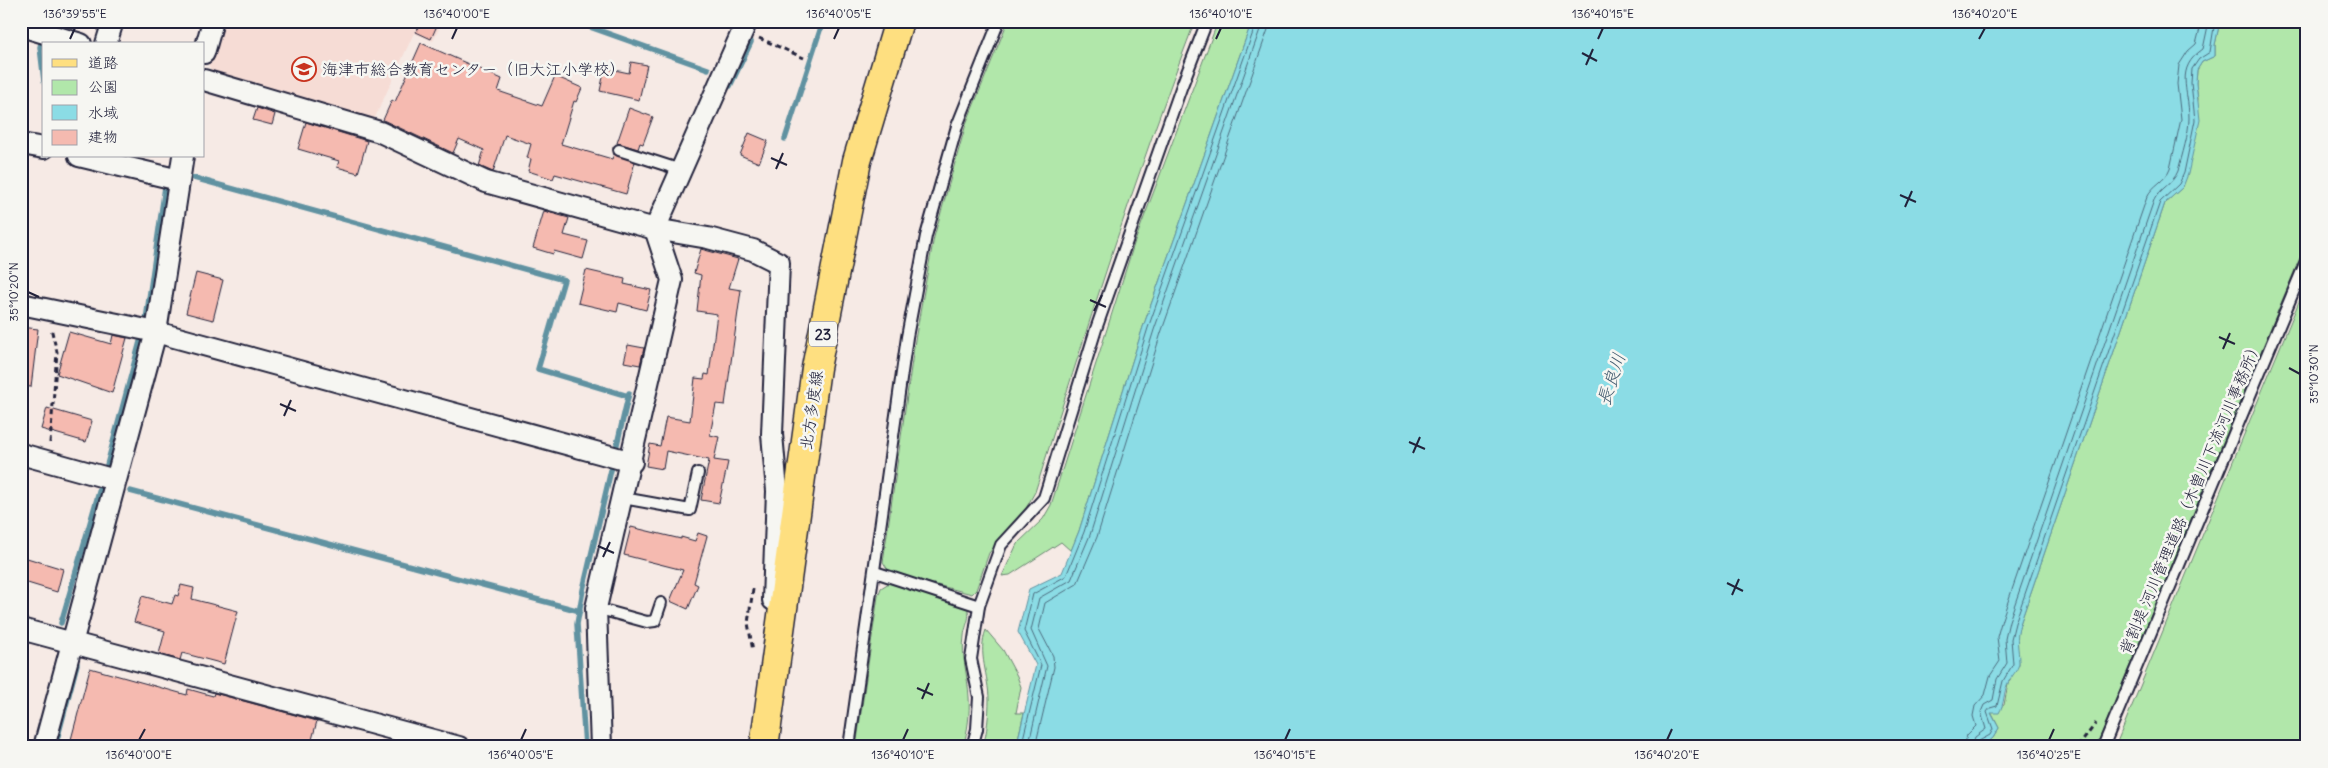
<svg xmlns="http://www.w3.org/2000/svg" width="2328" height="768" viewBox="0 0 2328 768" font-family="Delius,'Klee One',sans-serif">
<rect width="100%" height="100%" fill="#f6eae5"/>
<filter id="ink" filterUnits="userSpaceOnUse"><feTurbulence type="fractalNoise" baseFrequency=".02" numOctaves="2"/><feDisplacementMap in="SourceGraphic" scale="10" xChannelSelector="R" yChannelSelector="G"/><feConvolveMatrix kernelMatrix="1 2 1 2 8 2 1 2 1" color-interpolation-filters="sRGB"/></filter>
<g filter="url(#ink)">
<polygon fill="#f6dcd5" points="220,21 443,21 433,41 414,33 372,124 214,75 207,62"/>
<g fill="#b1e7aa" stroke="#6a8472">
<path d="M 1008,21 L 1195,21 C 1135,176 1085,334 1035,492 L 1025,510 L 989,553 L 976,590 L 972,594 L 894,574 L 888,570 L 883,562 L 915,340 L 934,237 L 966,124 Z"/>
<polygon points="1218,21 1252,21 1143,327 1079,531 1071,551 1061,542 1010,575 1002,576 1017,544 1043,519 1051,505 1134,244"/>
<polygon points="2220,21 2307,21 2307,241 2096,747 1982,747 1993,738 1999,728 1991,712 2004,705 2008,683 2019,664 2016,639 2020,624 2165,203 2183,187 2198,99 2196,83 2197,70 2202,62 2215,56 2215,45"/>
<polygon points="2307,282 2307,728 2303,735 2307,734 2307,747 2115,747"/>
<path d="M 889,583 L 964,604 C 974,614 965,624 964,636 C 961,657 968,676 969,697 C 970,714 968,730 963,747 L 856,747 L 878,596 L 881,588 Z"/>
<path d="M 986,630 L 1003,650 L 1017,676 L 1021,687 L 1016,713 L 1024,713 L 1016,747 L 983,747 C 987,732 989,714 989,700 C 989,676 977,653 986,630 Z"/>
</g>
<path fill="#8bdce5" stroke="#6192a1" d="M 1252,21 L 2220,21 L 2215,45 L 2215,56 L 2202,62 L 2197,70 L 2196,83 L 2200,120 L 2188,174 L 2183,187 L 2165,203 L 2020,624 C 2015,641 2019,647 2019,663 C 2018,671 2011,676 2008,683 C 2003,693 2005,703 1999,713 L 1991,713 L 1999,728 L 1993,738 L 1982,747 L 1016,747 L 1036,665 L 1018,632 L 1029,589 L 1062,573 L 1079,531 L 1143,327 Z"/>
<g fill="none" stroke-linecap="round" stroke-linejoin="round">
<g stroke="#4c6c7f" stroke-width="1">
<polyline points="1021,747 1041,665 1024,631 1033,594 1066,576 1084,532 1148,328 1257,21"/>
<polyline points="1028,747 1047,666 1031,630 1039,598 1071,580 1090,535 1154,330 1263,21"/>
<polyline points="1035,747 1054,667 1053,656 1039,629 1045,603 1077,584 1097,537 1161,333 1271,21"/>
<path d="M 1964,747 L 1967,735 L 1976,726 L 1973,716 L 1975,706 L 1985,695 L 1990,676 L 2000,661 L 1997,637 L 2002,619 L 2147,197 C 2152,185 2166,181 2170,169 L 2181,119 L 2177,84 L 2179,65 L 2188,51 L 2196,44 L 2202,21"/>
<path d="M 1971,747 L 1975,737 L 1986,729 L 1981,712 L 1984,705 L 1993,700 L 1997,679 L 2007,663 L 2005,639 L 2009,621 L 2154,200 C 2160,188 2173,184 2178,171 C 2182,155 2189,134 2189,118 C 2189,89 2174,69 2203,49 L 2209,21"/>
<polyline points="1978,747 1979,741 1990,735 1993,729 1987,712 1990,708 1997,706 2003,681 2013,664 2011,639 2015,623 2160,202 2179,184 2184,173 2195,120 2191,83 2192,69 2199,59 2210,52 2215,21"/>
</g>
<g stroke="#6192a1" stroke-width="5.5">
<polyline points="573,21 708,69"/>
<polyline points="758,27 761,21"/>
<polyline points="42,40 40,47 44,81"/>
<polyline points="730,86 751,42"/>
<polyline points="785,139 823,21"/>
<polyline points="194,178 564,280 538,369 628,396"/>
<polyline points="146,320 165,187"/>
<polyline points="107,465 141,338"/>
<polyline points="130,491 580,611"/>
<polyline points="61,623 101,485"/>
<polyline points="55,747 77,664"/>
<polyline points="585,747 577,624 583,590 629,393"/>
</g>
</g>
<g fill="#f5bab0" stroke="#22223b">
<polygon points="421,21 439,21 431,39 416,32"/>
<polygon points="421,43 502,79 498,91 542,106 555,76 582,88 576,102 574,101 561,144 612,159 614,154 635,162 626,194 555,174 553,179 528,171 531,159 527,158 531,144 505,135 493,172 479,166 484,150 459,139 453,153 383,120 392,100 395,102"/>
<polygon points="631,62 647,65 639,100 600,91 605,68 629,73"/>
<polygon points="257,108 275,114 272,125 253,120"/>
<polygon points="629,108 653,117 643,144 640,143 638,149 617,143"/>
<polygon points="306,122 367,141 358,173 337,167 339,161 298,149"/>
<polygon points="749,133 768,141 759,163 740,155"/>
<polygon points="544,211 569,218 564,235 588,241 583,259 554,251 553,254 533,248"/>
<polygon points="701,249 738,259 729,288 741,290 725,405 716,404 710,435 719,437 714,460 728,462 719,503 701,500 709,460 666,451 663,469 646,466 650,444 660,446 666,417 690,421 695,378 704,379 705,374 709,375 717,314 697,311 701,275 694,273"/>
<polygon points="586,270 625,279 624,284 651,290 646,310 619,303 617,312 578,303"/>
<polygon points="196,273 223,280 213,320 186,313"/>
<polygon points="21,327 38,329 31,387 21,386"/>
<polygon points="69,332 111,344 113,335 127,338 112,393 57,374"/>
<polygon points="628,345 644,348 640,365 624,362"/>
<polygon points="47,408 92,421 86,442 41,429"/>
<polygon points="631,527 681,539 681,537 695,541 698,533 707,536 694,583 698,585 688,609 670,601 683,570 624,555"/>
<polygon points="27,558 63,569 57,592 21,581"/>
<polygon points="181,585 194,588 192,599 238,611 224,664 182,653 180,660 159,654 165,631 134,622 142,596 172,604 175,595 178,596"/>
<polygon points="90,668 187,695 188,689 213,696 214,693 317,721 310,747 69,747"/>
</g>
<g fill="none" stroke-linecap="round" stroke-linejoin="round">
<defs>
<g id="service">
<polyline points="619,150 681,170"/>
<polyline points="623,498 690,510 698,473"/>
<polyline points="875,572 979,606"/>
<polyline points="596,608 647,622 655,621 661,603"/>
<polyline points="849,747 907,337 926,236 957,126 999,21"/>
<polyline points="972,747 977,729 979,697 971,659 979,606 1001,545 1044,498 1096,329 1181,88 1207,21"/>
<polyline points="2103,747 2307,259"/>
</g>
<g id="minor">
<polyline points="21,26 81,44"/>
<polyline points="106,44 113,21"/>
<polyline points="204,53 213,21"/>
<polyline points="204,80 380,132 486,182 655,229 708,238 753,250 779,263 772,434 777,491 773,600"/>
<polyline points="21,144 44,148"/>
<polyline points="79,156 179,180"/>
<polyline points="21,304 156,332 632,462"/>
<polyline points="21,454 115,480"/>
<polyline points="21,629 459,747"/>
<polyline points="44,747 156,332 183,156"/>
<polyline points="601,747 596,608 672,280 655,229 747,21"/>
</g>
<polyline id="primary" points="764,747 816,368 857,161 899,21"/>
</defs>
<use href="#service" stroke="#22223b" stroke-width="14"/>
<use href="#minor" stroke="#22223b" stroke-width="24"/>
<use href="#primary" stroke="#22223b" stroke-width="31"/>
<g stroke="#22223b" stroke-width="3" stroke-dasharray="5 4" stroke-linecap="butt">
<polyline points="759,38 804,58"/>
<polyline points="50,443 57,352 51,328"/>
<polyline points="753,589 748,623 753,651"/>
<polyline points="2078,747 2096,723"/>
</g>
<use href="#service" stroke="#f6f6f2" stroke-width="10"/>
<use href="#minor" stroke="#f6f6f2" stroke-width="20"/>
<use href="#primary" stroke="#fedf80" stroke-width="28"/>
</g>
</g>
<path fill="none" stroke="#22223b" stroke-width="2" d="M 70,39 L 75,28M 452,39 L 457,28M 834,39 L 839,28M 1216,39 L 1221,28M 1598,39 L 1603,28M 1979,39 L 1985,28M 1582,53 L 1597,61M 1586,65 L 1593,49M 771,158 L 787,165M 776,169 L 783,153M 1900,195 L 1916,202M 1905,207 L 1912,191M 28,292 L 39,297M 1090,300 L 1106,307M 1094,311 L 1102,295M 2219,337 L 2235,344M 2223,349 L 2230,333M 2289,368 L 2300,374M 280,404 L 296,411M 284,416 L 291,400M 1409,442 L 1425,449M 1413,453 L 1420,437M 598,546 L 614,553M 603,557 L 610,542M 1727,583 L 1743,591M 1732,595 L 1739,579M 917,688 L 933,695M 922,699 L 929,683M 139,740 L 145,729M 521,740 L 526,729M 903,740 L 908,729M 1285,740 L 1290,729M 1667,740 L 1672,729M 2049,740 L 2054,729"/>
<defs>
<symbol id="school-ring" viewBox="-11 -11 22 22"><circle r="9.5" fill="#f6f6f2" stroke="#c8321e" stroke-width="1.5"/><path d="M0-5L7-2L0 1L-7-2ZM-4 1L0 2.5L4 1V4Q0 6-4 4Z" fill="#c8321e"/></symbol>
</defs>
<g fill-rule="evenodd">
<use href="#school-ring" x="290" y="55" width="28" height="28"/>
</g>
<g text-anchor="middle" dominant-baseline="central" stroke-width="5" stroke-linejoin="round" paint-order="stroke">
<rect fill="#f6f6f2" stroke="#626272" stroke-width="1" x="809" y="321.5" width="28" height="25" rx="4"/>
<g font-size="15" font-weight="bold" fill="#22223b">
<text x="823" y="334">23</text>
</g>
<g font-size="16" fill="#22223b" stroke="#f6f6f2" text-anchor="start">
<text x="322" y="69">海津市総合教育センター（旧大江小学校）</text>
</g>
<g font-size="16" fill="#22223b" stroke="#f6f6f2">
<text transform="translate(811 410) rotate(-82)">北方多度線</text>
<text transform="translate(2190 497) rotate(-67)">背割堤 河川管理道路（木曽川下流河川事務所）</text>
</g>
<g font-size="18" font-style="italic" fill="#425a6e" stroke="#f6f6f2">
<text transform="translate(1611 379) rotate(-72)">長良川</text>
</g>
</g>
<rect width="2328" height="768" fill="none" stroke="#f6f6f2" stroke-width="55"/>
<rect x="42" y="42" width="162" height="115" fill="#f6f6f2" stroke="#a1a1a9"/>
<rect x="52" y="59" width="25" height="8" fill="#fedf80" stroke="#a1a1a9"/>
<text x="88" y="68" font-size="15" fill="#22223b">道路</text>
<rect x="52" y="80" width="25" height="15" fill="#b1e7aa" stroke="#a1a1a9"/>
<text x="88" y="92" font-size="15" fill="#22223b">公園</text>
<rect x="52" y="105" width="25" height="15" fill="#8bdce5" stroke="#a1a1a9"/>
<text x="88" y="118" font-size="15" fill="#22223b">水域</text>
<rect x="52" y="130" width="25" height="15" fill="#f5bab0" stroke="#a1a1a9"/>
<text x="88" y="142" font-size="15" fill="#22223b">建物</text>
<rect x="28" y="28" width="2272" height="712" fill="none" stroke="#22223b" stroke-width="2"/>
<g font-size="12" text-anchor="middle" fill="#22223b">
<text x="75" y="18">136°39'55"E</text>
<text x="457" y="18">136°40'00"E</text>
<text x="839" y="18">136°40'05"E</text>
<text x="1221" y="18">136°40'10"E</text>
<text x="1603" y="18">136°40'15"E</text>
<text x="1985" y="18">136°40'20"E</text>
<text transform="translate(14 292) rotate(-90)" y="4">35°10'20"N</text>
<text transform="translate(2314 374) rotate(-90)" y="4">35°10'30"N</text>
<text x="139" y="759">136°40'00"E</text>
<text x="521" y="759">136°40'05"E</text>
<text x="903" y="759">136°40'10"E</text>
<text x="1285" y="759">136°40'15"E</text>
<text x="1667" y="759">136°40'20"E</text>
<text x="2049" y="759">136°40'25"E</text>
</g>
</svg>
